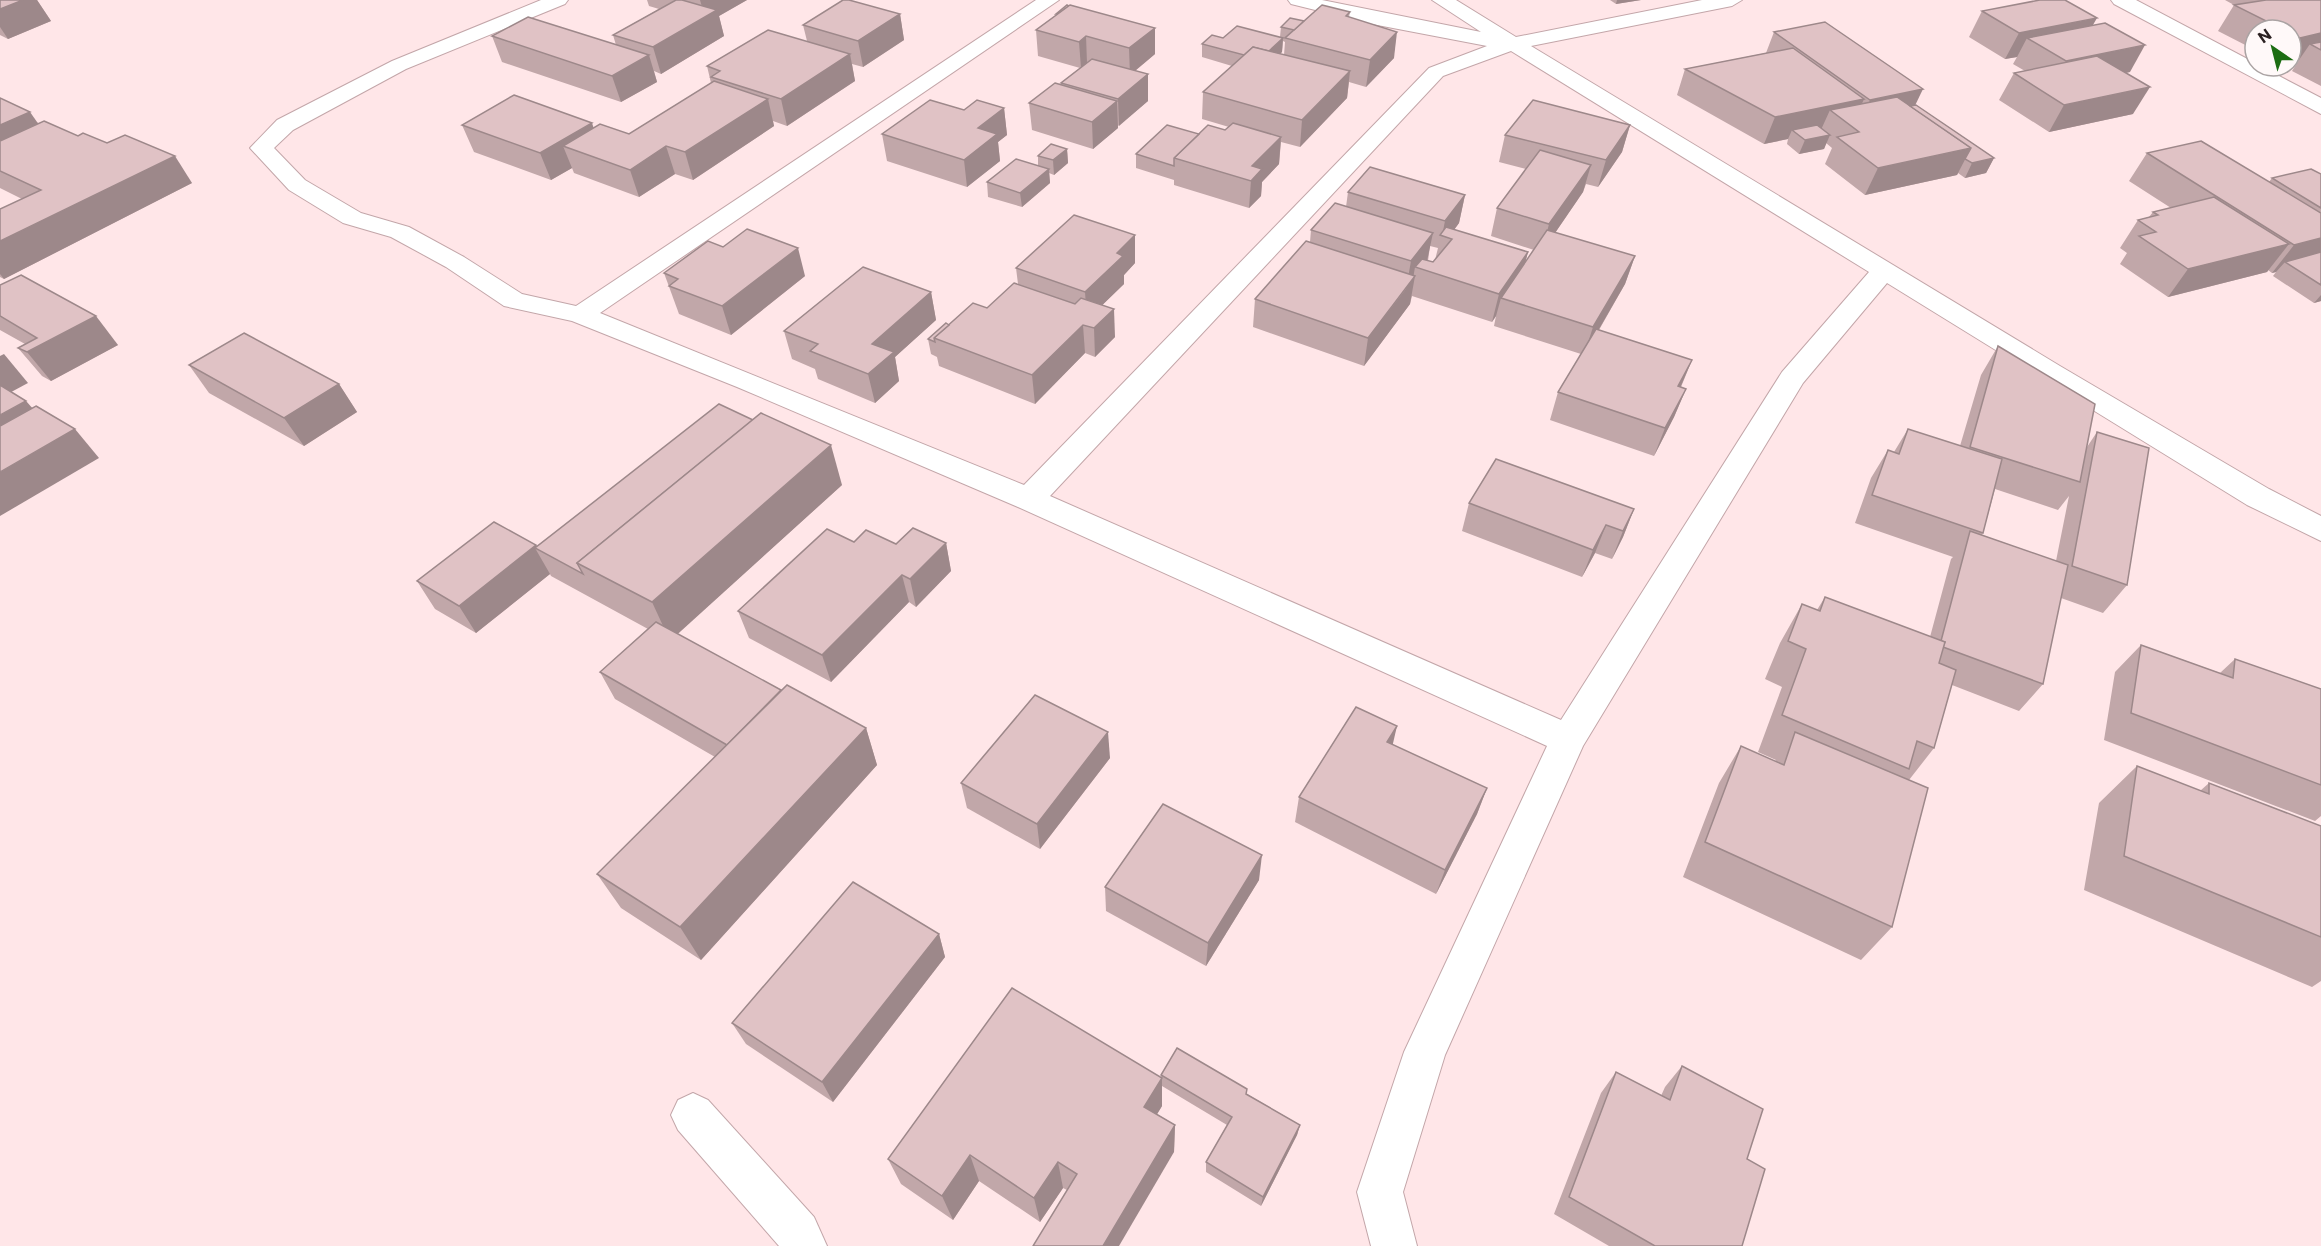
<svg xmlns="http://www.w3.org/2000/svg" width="2321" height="1246" viewBox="0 0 2321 1246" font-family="Commissioner,sans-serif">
<rect width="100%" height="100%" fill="#ffe6e8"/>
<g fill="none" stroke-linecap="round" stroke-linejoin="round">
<defs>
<g id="minor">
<path d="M 541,0 L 568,0 L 565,4 L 406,69 L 293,130 L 274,148 L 305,180 L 361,213 L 409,227 L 464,257 L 522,294 L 576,306 L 1036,0 L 1059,0 L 600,313 L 1024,485 L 1429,68 L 1487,46 L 1372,24 L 1291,4 L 1288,0 L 1322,0 L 1481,32 L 1432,0 L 1456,0 L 1516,37 L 1702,0 L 1742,0 L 1732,6 L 1531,46 L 2060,366 L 2269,489 L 2321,516 L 2321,541 L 2247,505 L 1887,283 L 1803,383 L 1583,746 L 1445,1055 L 1403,1192 L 1417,1246 L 1371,1246 L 1357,1192 L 1404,1052 L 1547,746 L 1018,507 L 737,387 L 572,321 L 504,306 L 446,267 L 391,237 L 343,223 L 289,190 L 250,148 L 277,120 L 392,61 ZM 1511,51 L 1869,272 L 1782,372 L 1561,720 L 1050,496 L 1443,76 Z"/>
<polygon points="2111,0 2136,0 2255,63 2255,66 2260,66 2321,98 2321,114 2114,4"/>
<polygon points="693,1093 708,1100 814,1217 827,1246 779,1246 678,1130 671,1115 678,1100"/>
</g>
</defs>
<use href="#minor" stroke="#c3a6a9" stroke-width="2"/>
<use href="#minor" fill="#fff" fill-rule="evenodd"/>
</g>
<g fill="#c1a7a9" fill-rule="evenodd">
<polygon points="0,0 37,0 51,21 8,39 0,35"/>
<polygon points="647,0 747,0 719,16 724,36 661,74 654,71 657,82 621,102 502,62 492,36 616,45 613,35 659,9 649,6"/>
<polygon points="1610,0 1641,0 1616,4"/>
<polygon points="2225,0 2321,0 2321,86 2292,71 2299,60 2291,62 2291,30 2255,30 2255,50 2218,31 2234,5"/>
<polygon points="1982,11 2092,25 2130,72 2125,73 2133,114 2049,132 1999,100 2014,73 2025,71 2013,64 2017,57 2005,59 1969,37"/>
<path d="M 1350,12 L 1349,17 L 1394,58 L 1366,87 L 1349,82 L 1347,98 L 1300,147 L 1281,142 L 1279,164 L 1262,182 L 1261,196 L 1249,208 L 1174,185 L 1174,180 L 1136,168 L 1136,154 L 1199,134 L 1225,130 L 1229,127 L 1202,119 L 1203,92 L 1232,66 L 1202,57 L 1202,44 L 1223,38 L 1280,37 L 1281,27 ZM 1283,41 L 1285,42 L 1284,55 L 1280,54 L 1282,52 Z"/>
<polygon points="900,14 904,40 863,67 852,64 855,81 787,126 773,121 774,126 693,180 675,174 639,197 574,173 572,168 551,180 474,152 462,125 629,134 711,83 707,66 807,41 803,25"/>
<polygon points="1056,14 1155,28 1155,54 1135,71 1148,74 1148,101 1118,126 1118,128 1093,149 1032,130 1029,103 1061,85 1061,83 1080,68 1038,56 1036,30 1056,15"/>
<polygon points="1774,32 1916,105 1994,158 1986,173 1965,178 1958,173 1957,175 1865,195 1825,164 1832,148 1826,143 1824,149 1799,154 1787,144 1788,139 1764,144 1677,95 1685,69 1766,53"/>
<polygon points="0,98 38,123 78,136 192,183 4,279 0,277 0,209 22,199 0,188"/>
<polygon points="1004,108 1007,135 998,142 1000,161 967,187 887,161 882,134 964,110"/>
<path d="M 1630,125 L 1622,152 L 1598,187 L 1586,184 L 1583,192 L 1555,233 L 1635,256 L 1625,284 L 1599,330 L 1692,360 L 1681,387 L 1686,389 L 1674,417 L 1654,456 L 1550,420 L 1558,392 L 1581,354 L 1494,326 L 1496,316 L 1492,322 L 1412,296 L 1410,304 L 1364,366 L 1253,327 L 1255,299 L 1310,242 L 1311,230 L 1346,207 L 1348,192 L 1465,195 L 1459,223 L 1454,230 L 1528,252 L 1525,262 L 1534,250 L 1491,236 L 1497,208 L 1526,169 L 1499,162 L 1505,135 ZM 1430,246 L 1438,248 L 1435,260 L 1433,262 L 1428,261 Z"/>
<polygon points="1067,149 1068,163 1054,175 1049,173 1050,183 1022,207 988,197 987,182 1038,166 1038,156"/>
<polygon points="2147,153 2269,182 2272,178 2321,174 2321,301 2314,303 2273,276 2276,272 2272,273 2268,270 2267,272 2168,297 2120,264 2127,253 2120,248 2138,220 2149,217 2153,212 2171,208 2129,181"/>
<polygon points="1135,235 1135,263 1124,275 1124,284 1102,305 1115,337 1095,357 1085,353 1035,404 939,366 937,357 931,354 928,339 949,325 987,308 1018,284 1016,268"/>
<polygon points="664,273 805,276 731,335 679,314"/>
<polygon points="0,285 118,345 51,381 42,376 18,348 25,344 0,330"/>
<polygon points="931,292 936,320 895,357 899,381 875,403 818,379 815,369 792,359 784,331"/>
<path d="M 1998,346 L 2087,447 L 2097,432 L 2127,585 L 2103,613 L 2061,598 L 2043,684 L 2019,711 L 1952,685 L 1934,748 L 1909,780 L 1892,927 L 1861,960 L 1683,877 L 1719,783 L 1741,746 L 1775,761 L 1776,760 L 1758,752 L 1782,687 L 1765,679 L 1780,643 L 1802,604 L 1817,610 L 1825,597 L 1930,637 L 1951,559 L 1953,557 L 1855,523 L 1871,478 L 1888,450 L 1894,452 L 1908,429 L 1960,446 L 1981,375 ZM 1995,489 L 2058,510 L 2069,496 L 2056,561 L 1982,535 L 1983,533 Z"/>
<polygon points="189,365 339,384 357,412 304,446 209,393"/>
<polygon points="842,485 677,634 781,690 866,728 877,765 701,960 621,908 597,874 715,757 615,699 600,672 648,629 551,576 550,574 476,633 435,609 417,581 536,545 537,547"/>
<polygon points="1469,503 1634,509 1623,537 1612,559 1595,553 1582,577 1462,531"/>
<polygon points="854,542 896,544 946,543 951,571 916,607 909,602 831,682 749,638 738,611"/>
<polygon points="2141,645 2220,673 2235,659 2321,689 2321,816 2315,821 2104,740 2115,672"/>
<polygon points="1110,758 1040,849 967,808 961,783"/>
<polygon points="2137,766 2200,791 2209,783 2321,826 2321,981 2312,987 2084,890 2099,803"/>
<polygon points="1487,788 1477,814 1436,894 1295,822 1299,797"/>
<polygon points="1259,880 1206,966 1106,911 1105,887"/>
<polygon points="939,934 945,957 833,1102 746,1044 732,1023"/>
<polygon points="1682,1066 1747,1159 1742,1246 1609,1246 1554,1214 1601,1093 1616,1072 1661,1096 1665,1087"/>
<polygon points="1161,1075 1247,1094 1300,1125 1297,1135 1261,1206 1206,1172 1206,1162 1227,1125 1162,1086 1162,1106 1157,1114 1175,1125 1174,1152 1067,1190 1063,1188 1040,1222 979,1181 953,1220 901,1184 888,1159 1161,1078"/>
</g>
<g fill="#9d888a">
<polygon points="23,0 37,0 51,21 8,39 0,27 0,9"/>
<polygon points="700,0 747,0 719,16 724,36 661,74 653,47 705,17"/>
<polygon points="1617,0 1641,0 1616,4"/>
<polygon points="900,14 904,40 863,67 858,41"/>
<polygon points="2097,18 2082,44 2027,38 2017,57 2005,59 2019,33"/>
<polygon points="1155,28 1155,54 1130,75 1129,48"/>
<polygon points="1397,32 1394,58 1366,87 1370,60"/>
<polygon points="2321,33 2321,50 2310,44 2299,60 2291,62 2291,50 2300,38"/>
<polygon points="1086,36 1087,63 1081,68 1079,42"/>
<polygon points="1283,38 1282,52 1275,58 1269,51"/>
<polygon points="2145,45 2130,72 2051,88 2066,61"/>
<polygon points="850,54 855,81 787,126 781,99"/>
<polygon points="649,55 657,82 621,102 612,76"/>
<polygon points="1350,71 1347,98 1300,147 1302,120"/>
<polygon points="1148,74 1148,101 1119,126 1118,99"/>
<polygon points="2150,87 2133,114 2049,132 2064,105"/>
<polygon points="1923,89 1910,116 1858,127 1870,100"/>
<polygon points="768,99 774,126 693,180 685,152"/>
<polygon points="1864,99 1852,126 1830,110 1820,132 1792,130 1788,139 1764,144 1775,117"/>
<polygon points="1117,101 1118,128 1093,149 1092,122"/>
<polygon points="1004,108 1007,135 998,142 1000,161 967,187 964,160 978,128"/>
<polygon points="30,112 49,139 0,171 0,125"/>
<polygon points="592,123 601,150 563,146 572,168 551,180 540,153"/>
<polygon points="1630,125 1622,152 1598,187 1606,160"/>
<polygon points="1830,135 1824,149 1799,154 1805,140"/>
<polygon points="1281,137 1279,164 1262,182 1261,196 1249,208 1252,166"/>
<polygon points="666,146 675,174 639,197 630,170"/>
<polygon points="1971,148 1957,175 1865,195 1878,168"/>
<polygon points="1067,149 1068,163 1054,175 1053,160"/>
<polygon points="175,156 192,183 4,279 0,274 0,241"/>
<polygon points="1994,158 1986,173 1965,178 1972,163"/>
<polygon points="1591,165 1583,192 1542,252 1549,224"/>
<polygon points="1049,169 1050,183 1022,207 1020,193"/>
<polygon points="1465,195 1459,223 1448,238 1442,236 1445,221"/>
<polygon points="1433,233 1427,261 1415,267 1413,279 1415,276 1410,304 1364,366 1368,338 1406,289 1411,261"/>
<polygon points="1135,235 1135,263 1124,275 1124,284 1087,320 1085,292 1117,253"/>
<polygon points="2321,238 2321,261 2285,262 2276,272 2272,273 2294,245"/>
<polygon points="2289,244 2267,272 2168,297 2188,269"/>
<polygon points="798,248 805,276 731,335 722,306"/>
<polygon points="1528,252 1521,280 1501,298 1496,316 1492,322 1499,294"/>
<polygon points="1635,256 1625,284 1584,355 1593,327"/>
<polygon points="931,292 936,320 895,357 899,381 875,403 868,374 872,344"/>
<polygon points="2321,295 2321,301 2314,303"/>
<polygon points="1114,309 1115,337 1095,357 1094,328"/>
<polygon points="96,316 118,345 51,381 27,352"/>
<polygon points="1083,325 1085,353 1035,404 1032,375"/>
<polygon points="4,354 28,383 0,398 0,356"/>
<polygon points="1692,360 1680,388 1678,386"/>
<polygon points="339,384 357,412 304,446 284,418"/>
<polygon points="1686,389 1674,417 1654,456 1665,428"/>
<polygon points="26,401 51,429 0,458 0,415"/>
<polygon points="75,429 99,458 0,516 0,472"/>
<polygon points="831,445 842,485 670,641 652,602"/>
<polygon points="1634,509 1623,537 1612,559 1623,531"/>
<polygon points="1606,525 1595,553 1582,577 1593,550"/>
<polygon points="946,543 951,571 916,607 910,579"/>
<polygon points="536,545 539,550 535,548 550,574 476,633 459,606"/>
<polygon points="902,575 909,602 831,682 822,655"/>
<polygon points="1397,726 1391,752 1387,742"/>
<polygon points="866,728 877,765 701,960 680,927"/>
<polygon points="1108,732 1110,758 1040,849 1037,824"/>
<polygon points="1487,788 1477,814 1436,894 1445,870"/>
<polygon points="1262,855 1259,880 1206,966 1208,943"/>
<polygon points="939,934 945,957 833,1102 822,1082"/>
<polygon points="1162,1078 1162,1106 1145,1134 1144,1107"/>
<polygon points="1175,1125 1174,1152 1119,1246 1103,1246"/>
<polygon points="1300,1125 1297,1135 1261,1206 1263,1197"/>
<polygon points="970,1155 979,1181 953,1220 942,1196"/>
<polygon points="1058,1162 1063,1188 1040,1222 1034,1198"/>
</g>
<g fill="#e0c2c5" stroke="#9d888a" stroke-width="1.5">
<polygon points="0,0 23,0 0,9"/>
<polygon points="676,0 682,0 717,10 653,47 613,35"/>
<polygon points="843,0 849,0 900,14 858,41 803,25"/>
<polygon points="2040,0 2065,0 2097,18 2019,33 1982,11"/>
<polygon points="2266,0 2321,0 2321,33 2300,38 2291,33 2291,30 2284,30 2234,5"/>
<polygon points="1067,5 1069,6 1058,14 1056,14"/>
<polygon points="1070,5 1155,28 1129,48 1086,36 1079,42 1036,30"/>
<polygon points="1322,5 1350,12 1346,16 1397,32 1370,60 1285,38"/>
<polygon points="528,17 649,55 612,76 492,36"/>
<polygon points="1290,18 1304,21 1294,30 1281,27"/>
<polygon points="1825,22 1923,89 1870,100 1774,32"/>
<polygon points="2105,23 2145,45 2066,61 2027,38"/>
<polygon points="1237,26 1283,38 1269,51 1273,52 1253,47 1244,55 1202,44 1212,35 1223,38"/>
<polygon points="768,30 850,54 781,99 711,77 720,71 707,66"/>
<polygon points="2321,42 2321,50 2310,44"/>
<polygon points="1253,47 1350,71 1302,120 1203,92"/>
<polygon points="1793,48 1864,99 1775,117 1685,69"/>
<polygon points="2097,56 2150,87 2064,105 2014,73"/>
<polygon points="1092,59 1148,74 1118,99 1061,83"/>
<polygon points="714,81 768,99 685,152 666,146 630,170 563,146 600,124 629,134"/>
<polygon points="1055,83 1117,101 1092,122 1029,103"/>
<polygon points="514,95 592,123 540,153 462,125"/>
<polygon points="1897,97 1971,148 1878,168 1837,137 1859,132 1830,110"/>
<polygon points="0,98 30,112 0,125"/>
<polygon points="930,100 964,110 977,100 1004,108 978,128 997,134 964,160 882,134"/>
<polygon points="1533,100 1630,125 1606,160 1505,135"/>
<polygon points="1916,105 1994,158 1972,163 1965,159 1971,148 1910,106"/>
<polygon points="44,121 78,136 83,133 107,143 125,135 175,156 0,241 0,209 41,190 0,171 0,141"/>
<polygon points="1233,123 1281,137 1252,166 1262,169 1251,181 1174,158 1208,125 1225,130"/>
<polygon points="1167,125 1199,134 1174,158 1174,166 1136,154"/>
<polygon points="1817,125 1830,135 1805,140 1792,130"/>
<polygon points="2201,141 2321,213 2321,238 2294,245 2147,153"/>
<polygon points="1051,144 1067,149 1053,160 1038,156"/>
<polygon points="1540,150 1591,165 1549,224 1497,208"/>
<polygon points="1016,159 1049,169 1020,193 987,182"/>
<polygon points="1370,167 1465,195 1445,221 1348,192"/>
<polygon points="2311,169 2321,174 2321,208 2272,178"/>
<polygon points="2214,197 2289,244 2188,269 2139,236 2156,232 2138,220 2158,215 2153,212"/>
<polygon points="1335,203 1433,233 1411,261 1311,230"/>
<polygon points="1074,215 1135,235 1117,253 1123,256 1085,292 1016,268"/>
<polygon points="1446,227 1528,252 1499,294 1415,267 1422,259 1433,262 1452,239 1440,235"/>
<polygon points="747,229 798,248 722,306 669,286 678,279 664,273 708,241 723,247"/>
<polygon points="1547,230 1635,256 1593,327 1501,298"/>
<polygon points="1306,241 1415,276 1368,338 1255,299"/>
<polygon points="2321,252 2321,285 2285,262"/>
<polygon points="863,267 931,292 872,344 894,352 868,374 810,351 818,344 784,331"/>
<polygon points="21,275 96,316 27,352 18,348 37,338 0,316 0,285"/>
<polygon points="1014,283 1075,304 1081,298 1114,309 1094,328 1083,325 1032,375 934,338 973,303 987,308"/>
<polygon points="946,323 949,325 934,338 935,342 928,339"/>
<polygon points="1596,329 1692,360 1678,386 1686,389 1665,428 1558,392"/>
<polygon points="244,333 339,384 284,418 189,365"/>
<polygon points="1998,346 2095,404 2080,482 1970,447"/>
<polygon points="0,385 26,401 0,415"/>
<polygon points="719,404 753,420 577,563 583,574 535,548"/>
<polygon points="36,406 75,429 0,472 0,426"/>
<polygon points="761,413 831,445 652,602 577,563"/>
<polygon points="1908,429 2002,459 1983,533 1872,495 1888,450 1899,454"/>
<polygon points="2097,432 2149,448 2127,585 2072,566"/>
<polygon points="1496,459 1634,509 1623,531 1606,525 1593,550 1469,503"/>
<polygon points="494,522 536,545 459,606 417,581"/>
<polygon points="913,528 946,543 910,579 902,575 822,655 738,611 827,529 854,542 866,530 896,544"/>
<polygon points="1970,531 2068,565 2043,684 1943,647 1945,642 1941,641"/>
<polygon points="1825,597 1945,642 1939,663 1956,670 1934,748 1917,741 1909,769 1782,715 1806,649 1788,641 1802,604 1820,611"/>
<polygon points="656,622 781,690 727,745 600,672"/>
<polygon points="2141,645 2233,678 2235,659 2321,689 2321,785 2131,713"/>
<polygon points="787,685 866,728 680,927 597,874"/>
<polygon points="1035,695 1108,732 1037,824 961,783"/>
<polygon points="1356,707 1397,726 1387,742 1487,788 1445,870 1299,797"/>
<polygon points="1795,732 1928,788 1892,927 1705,842 1741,746 1784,765"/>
<polygon points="2137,766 2209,794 2209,783 2321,826 2321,937 2124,856"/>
<polygon points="1163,804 1262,855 1208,943 1105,887"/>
<polygon points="853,882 939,934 822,1082 732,1023"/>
<polygon points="1012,988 1162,1078 1144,1107 1175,1125 1103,1246 1033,1246 1077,1174 1058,1162 1034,1198 970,1155 942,1196 888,1159"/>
<polygon points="1177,1048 1247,1089 1246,1094 1300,1125 1263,1197 1206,1162 1232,1117 1161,1075"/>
<polygon points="1682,1066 1763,1109 1747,1159 1765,1169 1742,1246 1655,1246 1569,1197 1616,1072 1670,1100"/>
</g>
<g transform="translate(2273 48) rotate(325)"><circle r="28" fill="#fff9f9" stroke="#aaa3a3" stroke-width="1.5"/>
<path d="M0-4.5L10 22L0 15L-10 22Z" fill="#1c6d13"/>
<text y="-9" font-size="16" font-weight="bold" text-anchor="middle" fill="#2b2122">N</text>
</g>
</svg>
